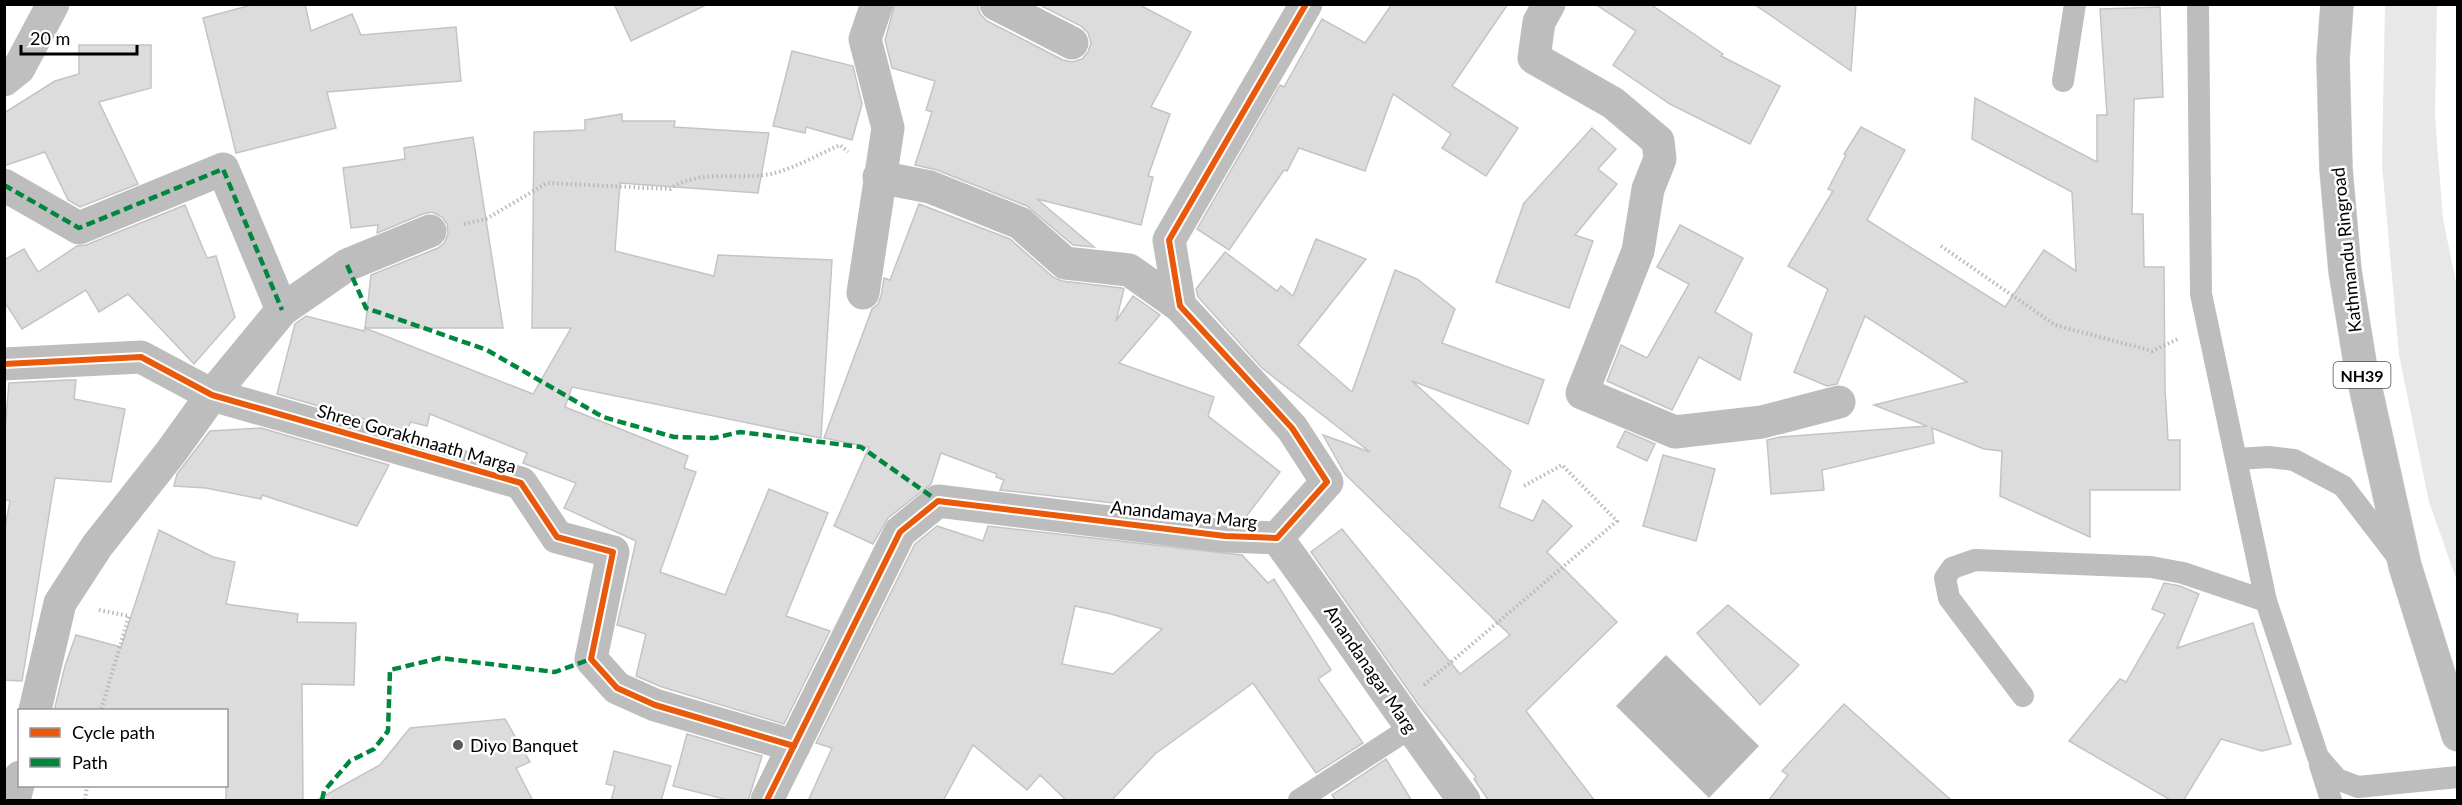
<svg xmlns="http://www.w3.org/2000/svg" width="2462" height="805" viewBox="0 0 2462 805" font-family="Lato,sans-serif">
<rect width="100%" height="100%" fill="#fff"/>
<polygon fill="#e8e8e8" points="2385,5 2437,5 2435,117 2443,219 2458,292 2457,581 2429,502 2399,355 2382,165"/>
<polygon fill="#bababa" points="1666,655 1759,746 1709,798 1616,706"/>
<g fill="#dcdcdc" stroke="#c4c4c4" stroke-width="1.5" fill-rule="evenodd">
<polygon points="255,4 305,4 311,31 352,14 361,35 456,27 461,81 327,92 336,128 236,153 203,18"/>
<polygon points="614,4 708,4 631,41"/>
<polygon points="895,4 977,4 980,14 987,21 1063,60 1072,62 1082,59 1088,52 1091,43 1088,33 1081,26 1038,4 1138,4 1191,32 1151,107 1170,114 1148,176 1153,177 1141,225 1037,199 1094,247 1073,245 1027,206 937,170 915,165 932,112 926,110 935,81 892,68 885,40"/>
<polygon points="1392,4 1508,4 1452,86 1518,128 1486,176 1442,148 1451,134 1393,94 1365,171 1299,148 1287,171 1284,170 1229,250 1197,229 1280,85 1284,87 1322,19 1365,43"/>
<polygon points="1595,4 1650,4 1723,54 1721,56 1780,86 1750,144 1670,104 1613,65 1636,31"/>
<polygon points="1754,4 1856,4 1851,71"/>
<polygon points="2160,7 2163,97 2134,99 2132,214 2143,214 2144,267 2164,267 2165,388 2168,440 2180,440 2180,490 2090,490 2090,537 2000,496 2002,451 1984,449 1932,428 1934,443 1822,470 1824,490 1771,494 1767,440 1780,437 1927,426 1874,405 1967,382 1865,316 1837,384 1827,386 1794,372 1828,289 1788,266 1833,191 1828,189 1846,155 1844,154 1861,127 1905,150 1867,220 2005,307 2044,250 2076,271 2072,192 1972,139 1975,98 2097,162 2097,115 2107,115 2100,9"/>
<polygon points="79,45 151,45 151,88 99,102 138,184 80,207 68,200 45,152 4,166 4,113 55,81 79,74"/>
<polygon points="792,51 853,66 862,104 852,140 806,127 805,133 773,126"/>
<polygon points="622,114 622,121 675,121 674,127 769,133 758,193 620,183 615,251 714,276 718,255 832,260 821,438 572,387 565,407 688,456 684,468 696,472 660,572 725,595 769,489 828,513 786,616 830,631 784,724 662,687 636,676 646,634 617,625 636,541 564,508 576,483 523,463 527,453 430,414 427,426 411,422 406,431 277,394 295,324 306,316 364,331 365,328 533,394 571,328 532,328 534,132 585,130 585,120"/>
<polygon points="1592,128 1616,149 1598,169 1617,184 1575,235 1593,241 1569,308 1496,282 1524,203"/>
<polygon points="473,137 503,328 365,328 371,275 438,248 444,243 448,234 447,224 442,217 432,212 423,214 377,233 378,225 351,228 343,168 405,159 404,148"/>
<polygon points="919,204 1010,239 1053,277 1062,281 1122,288 1124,289 1116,321 1133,296 1160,315 1119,363 1214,397 1208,416 1280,472 1245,518 1000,490 1004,480 996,477 997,474 941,453 931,484 888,518 873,544 834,526 869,447 824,438 872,309 878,304 881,296 884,278 890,280"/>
<polygon points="185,205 207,258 216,256 235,317 194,364 128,294 99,312 86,290 22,329 4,301 4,260 24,249 38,272 77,246 86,245"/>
<polygon points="1680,225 1743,258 1715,312 1752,334 1740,380 1699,357 1672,410 1607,381 1621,345 1647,358 1689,284 1657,267"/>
<polygon points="1316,239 1366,259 1298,345 1352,392 1395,270 1417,279 1455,309 1442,343 1544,380 1528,424 1412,381 1511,471 1499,507 1533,521 1543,500 1572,526 1547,552 1617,622 1526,711 1595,801 1489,801 1474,779 1476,777 1418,704 1311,552 1342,529 1460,674 1510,635 1345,474 1323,435 1370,452 1262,368 1198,297 1196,289 1225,252 1277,291 1281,286 1293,296"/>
<polygon points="67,380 76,380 74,399 125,409 111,482 55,478 22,681 4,680 4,533 10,501 4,499 4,443 9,383"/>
<polygon points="261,428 389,465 357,526 262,495 261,499 206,488 174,486 177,474 210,431"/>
<polygon points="1625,431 1655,444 1647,461 1617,447"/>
<polygon points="1663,455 1715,469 1696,541 1643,526"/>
<path d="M 937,526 L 983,541 L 988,526 L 1242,555 L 1268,583 L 1274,579 L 1331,670 L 1318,679 L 1363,743 L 1316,773 L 1253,683 L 1155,754 L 1111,801 L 1067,801 L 1040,775 L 1027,790 L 973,745 L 943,801 L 808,801 L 832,748 L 816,743 L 915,544 ZM 1075,606 L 1111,614 L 1162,629 L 1113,674 L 1062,664 Z"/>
<polygon points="159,530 213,557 235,562 226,604 298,614 297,622 356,623 354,685 302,684 303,801 226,801 226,711 54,711 65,666 76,635 121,647"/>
<polygon points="2164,583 2180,586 2199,594 2177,648 2253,623 2291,744 2262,751 2221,739 2183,801 2172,801 2069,741 2120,679 2126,682 2165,614 2152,609"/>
<polygon points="1728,605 1799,665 1760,705 1697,633"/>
<polygon points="1844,704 1952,801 1768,801 1788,775 1782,771"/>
<polygon points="505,719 530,762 516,768 533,801 315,801 380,765 410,728"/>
<polygon points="687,734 762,756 748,801 732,801 673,786"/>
<polygon points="614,751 671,766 661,801 611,801 615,786 606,784"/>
<polygon points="1386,759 1412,801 1336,801 1332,795"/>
</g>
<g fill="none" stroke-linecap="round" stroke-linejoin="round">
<defs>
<polyline id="trunk" points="2337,4 2333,59 2336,169 2345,271 2360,363 2405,566 2458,735"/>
</defs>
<use href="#trunk" stroke="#dbdbdb" stroke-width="34"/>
<g stroke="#b8b8b8" stroke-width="4" stroke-dasharray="1.5 3" stroke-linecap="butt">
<path d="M 464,224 L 486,219 L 547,183 L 670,189 C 702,167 740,182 775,173 C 797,167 819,154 840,145 L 848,152"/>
<polyline points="1941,246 2055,325 2152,351 2178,339"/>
<polyline points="99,610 129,616 101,710"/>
<polyline points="1424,685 1617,521 1562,465 1522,487"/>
<polyline points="85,800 87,786"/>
</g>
<g stroke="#bdbdbd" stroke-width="22">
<polyline points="2198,4 2201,294 2266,601 2318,757 2337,779 2358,787 2458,777"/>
<polyline points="2063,81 2075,4"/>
<polyline points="2237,459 2269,457 2294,460 2343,486 2400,560"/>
<polyline points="2023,696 1949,598 1945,578 1952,568 1975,560 2151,567 2183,573 2266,601"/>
<polyline points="2320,765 2331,800"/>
<polyline points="1299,800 1410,728"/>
</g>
<polyline stroke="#bdbdbd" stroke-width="33" points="4,185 79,228 223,169 282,310"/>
<g stroke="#bdbdbd" stroke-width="33">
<polyline points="996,4 1072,43"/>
<polyline points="1549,4 1539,22 1534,58 1613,103 1658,141 1660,159 1648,189 1638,251 1582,393 1675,432 1762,422 1839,402"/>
<polyline points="879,177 930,187 1020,223 1065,263 1129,270 1180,306"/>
<polyline points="863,293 888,128 865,39 877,4"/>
<polyline points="4,364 141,357 212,395 521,483 557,537 613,552 591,659 617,688 655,705 794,746"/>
<path d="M 1277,538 C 1341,624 1400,714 1464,800"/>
<polyline points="35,710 60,603 97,546 171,452 212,395 282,310 347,265 430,231"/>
<polyline points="14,800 20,777"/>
<polyline points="767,800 900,532 938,501 1225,536 1277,538 1327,482 1292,428 1180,306 1169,240 1306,4"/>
</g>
<polyline stroke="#bfbfbf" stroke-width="33" points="4,80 19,68 53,4"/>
<use href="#trunk" stroke="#bdbdbd" stroke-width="33"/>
<g stroke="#00873e" stroke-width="4.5" stroke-dasharray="9 4.5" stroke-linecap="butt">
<polyline points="4,185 79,228 223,169 282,310"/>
<polyline points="347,265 366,308 487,350 603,417 674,437 714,438 740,432 861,447 938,501"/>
<polyline points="322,800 324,791 350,761 374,749 388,731 390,670 440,658 555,672 591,659"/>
</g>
<defs>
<g id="cycleway">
<polyline points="4,364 141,357 212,395 521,483 557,537 613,552 591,659 617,688 655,705 794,746"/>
<polyline points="767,800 900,532 938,501 1225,536 1277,538 1327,482 1292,428 1180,306 1169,240 1306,4"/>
</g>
</defs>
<use href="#cycleway" stroke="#fff" stroke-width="10"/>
<use href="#cycleway" stroke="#e8590c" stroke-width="6"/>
</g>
<circle fill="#595959" stroke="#fff" stroke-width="2" cx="458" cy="745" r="6"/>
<g text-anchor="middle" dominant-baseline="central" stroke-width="5" stroke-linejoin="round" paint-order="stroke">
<rect fill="#fff" stroke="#4c4c4c" stroke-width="1.5" x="2333.5" y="362" width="57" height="26" rx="4.5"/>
<g font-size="16" font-weight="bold" fill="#000">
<text x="2362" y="375">NH39</text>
</g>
<g font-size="18" fill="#000" stroke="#fff">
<text transform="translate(2346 250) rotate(-96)">Kathmandu Ringroad</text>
<text transform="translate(417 438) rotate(16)">Shree Gorakhnaath Marga</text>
<text transform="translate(1184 514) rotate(6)">Anandamaya Marg</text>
<text transform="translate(1371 669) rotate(56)">Anandanagar Marg</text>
</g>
<g font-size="18" fill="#000" stroke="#fff" text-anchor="start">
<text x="470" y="745">Diyo Banquet</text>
</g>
</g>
<rect width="2462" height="805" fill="none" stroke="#000000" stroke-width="12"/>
<rect x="18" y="709" width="210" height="78" fill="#ffffff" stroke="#999999" stroke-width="1.5"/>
<rect x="30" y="728" width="30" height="9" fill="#e8590c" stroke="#999999" stroke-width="1.5"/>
<text x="72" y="739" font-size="18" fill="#000000">Cycle path</text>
<rect x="30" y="758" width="30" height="9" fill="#00873e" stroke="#999999" stroke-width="1.5"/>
<text x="72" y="769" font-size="18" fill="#000000">Path</text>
<path d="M21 45v9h116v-9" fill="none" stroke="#000000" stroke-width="3"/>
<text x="30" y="45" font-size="18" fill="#000000" stroke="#ffffff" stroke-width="4.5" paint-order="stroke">20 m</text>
</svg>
